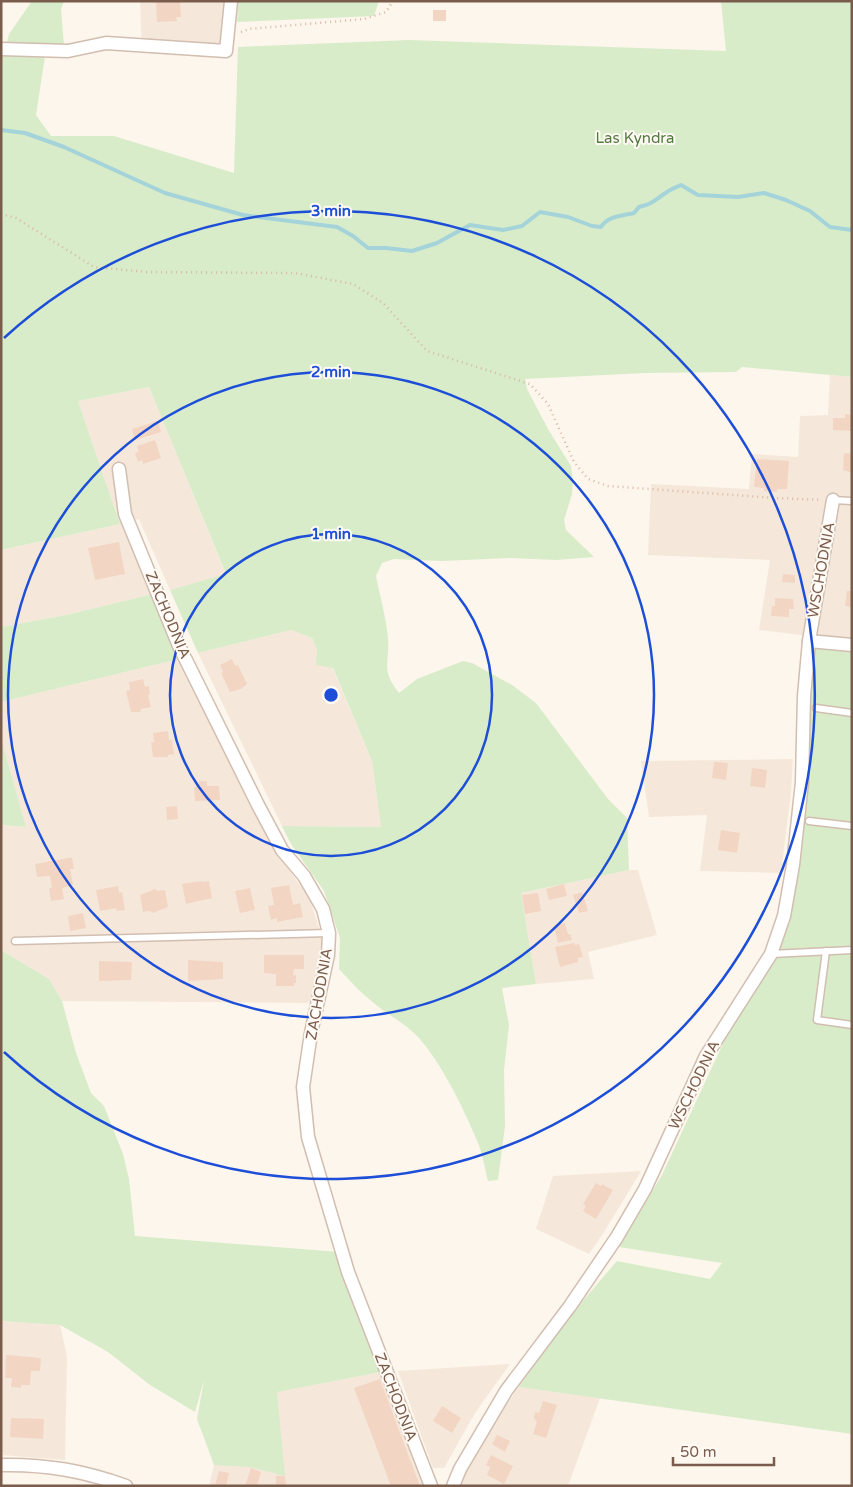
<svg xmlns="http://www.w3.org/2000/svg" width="853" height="1487" viewBox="0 0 853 1487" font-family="'Varela Round',sans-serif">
<rect width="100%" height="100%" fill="#fdf6ec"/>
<g fill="#f5e8da">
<polygon points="140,1 224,1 221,48 142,51"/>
<polygon points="830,375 852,377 852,641 759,630 770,560 648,555 651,484 749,489 752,454 798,457 800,416 828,415"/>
<polygon points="149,387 226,575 170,590 139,519 121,524 153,594 66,615 1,627 1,550 120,524 78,401"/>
<polygon points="291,630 312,638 317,650 332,667 372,761 381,827 282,826 198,653"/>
<polygon points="183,658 277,853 310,899 323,941 323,968 315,1003 62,1001 49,979 1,950 1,825 26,827 1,738 1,702"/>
<polygon points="793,759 791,792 781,873 700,871 707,815 649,817 641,761"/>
<polygon points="629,870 638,870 657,935 588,952 594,979 536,984 521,893"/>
<polygon points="641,1171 604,1232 589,1254 536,1229 553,1176"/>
<polygon points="1,1321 60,1325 67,1356 65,1460 1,1455"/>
<polygon points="510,1364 475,1413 444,1468 433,1468 398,1371"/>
<polygon points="381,1372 426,1486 209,1486 214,1465 243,1465 276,1392"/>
<polygon points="519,1387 600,1398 568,1486 459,1486 468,1465 493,1423"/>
</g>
<g fill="#d8ecc9">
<path d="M 32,1 L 64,1 L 61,9 L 64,46 L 45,56 L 36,115 L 51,136 L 114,136 L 234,173 L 238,47 L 409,40 L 726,51 L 721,1 L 852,1 L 852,377 L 742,367 L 736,372 L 645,373 L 525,379 L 527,389 L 548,429 L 571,466 L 573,481 L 572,494 L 564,520 L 566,530 L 594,557 L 556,560 L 510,558 L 442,561 L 394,559 L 382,563 L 376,576 C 380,596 386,617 388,638 C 390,664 380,669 399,693 L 417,679 L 463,661 L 472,663 L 512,685 L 536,703 L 608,799 L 627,818 L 629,870 L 521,893 L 536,984 L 502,988 L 509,1025 L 504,1070 L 505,1126 L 498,1180 L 488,1181 C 485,1169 483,1155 478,1143 C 465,1111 440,1059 415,1034 C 403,1022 388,1015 375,1004 C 362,994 351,982 339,969 L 340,938 L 324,891 L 291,844 L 282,826 L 381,827 L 372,761 L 333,668 L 316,665 L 317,650 L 312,638 L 291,630 L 198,653 L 170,590 L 226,574 L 149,387 L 78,401 L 120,524 L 1,550 L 1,45 L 7,42 L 9,34 Z"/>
<polygon points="238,1 379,1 374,16 237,22"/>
<polygon points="153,594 183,658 1,702 1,627 66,615"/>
<polygon points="814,635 852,641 852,1434 519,1387 569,1317 617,1261 710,1279 722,1263 619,1247 662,1175 732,1024 780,940 806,794"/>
<polygon points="1,738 26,827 1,825"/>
<polygon points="1,950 49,979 62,1001 76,1053 91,1093 104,1106 123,1154 129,1179 135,1236 339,1252 381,1372 277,1392 285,1476 250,1467 214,1465 197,1419 204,1380 195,1412 150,1385 108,1352 60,1325 1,1321"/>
</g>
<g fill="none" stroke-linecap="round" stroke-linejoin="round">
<path stroke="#a5d3da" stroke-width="4" d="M 1,130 L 25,133 L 64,147 L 165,193 L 243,215 L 337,227 L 353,236 L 368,248 L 386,248 L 412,251 L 437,243 L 470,225 L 503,230 L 522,226 L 540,212 L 568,217 L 592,226 L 601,227 C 608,216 621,216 634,213 L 639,207 C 653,204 656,199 667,192 C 671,189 677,187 681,185 L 698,195 L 738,197 L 764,193 L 786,200 L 810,211 L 830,227 L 852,230"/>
</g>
<g fill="#f3d5c3">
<polygon points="180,1 181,17 176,17 177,21 157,22 156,2"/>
<rect x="433" y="10" width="13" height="11"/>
<polygon points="845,414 852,415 852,431 833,430 833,418 845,418"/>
<polygon points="158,421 161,432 135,440 132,429"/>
<polygon points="155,440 161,458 143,464 142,460 138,462 135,453 139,452 137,446"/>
<polygon points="844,453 852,454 852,473 843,470"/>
<polygon points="757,459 789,461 787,489 777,489 777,492 764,491 764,488 754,487"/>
<polygon points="119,542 125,574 95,580 88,548"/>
<polygon points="783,574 795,575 795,583 782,582"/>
<polygon points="847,591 852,591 852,607 845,606"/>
<polygon points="775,598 793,599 794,609 789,609 789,617 771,616 772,606 775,606"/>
<polygon points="232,659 235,666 238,665 247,684 241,689 230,692 221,673 223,672 220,665"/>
<polygon points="143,679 145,687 149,686 150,694 148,695 151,707 141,709 140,712 131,712 126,691 130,690 129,682"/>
<polygon points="168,731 169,740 172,739 174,754 168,755 168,757 153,757 151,742 154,742 153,733"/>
<polygon points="714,762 728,763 726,780 712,778"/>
<polygon points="752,768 767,770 765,788 750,786"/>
<polygon points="199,781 207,781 207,786 219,786 220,800 195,801 194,787 199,786"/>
<polygon points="177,806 178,819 167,820 166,807"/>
<polygon points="721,830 740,833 737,853 718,850"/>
<polygon points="68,858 72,858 74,869 70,869 73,885 62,888 64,899 51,901 49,888 52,888 50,876 37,877 35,864"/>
<polygon points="201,881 201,882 209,881 212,898 186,904 182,884"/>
<polygon points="564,884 567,896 549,900 546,889"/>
<polygon points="289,885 293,905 300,903 303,917 277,922 277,918 271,920 268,906 274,905 271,888"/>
<polygon points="118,886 119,893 122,892 125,910 117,911 116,908 100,911 96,890"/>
<polygon points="250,888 255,910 240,913 235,891"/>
<polygon points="155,889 158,891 165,890 168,907 153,913 150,911 143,912 140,895"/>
<polygon points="582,892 588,911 579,913 573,895"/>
<polygon points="538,893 541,911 525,914 522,895"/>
<polygon points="83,913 86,928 70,931 68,916"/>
<polygon points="565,923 568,934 570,934 572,940 558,943 554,926"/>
<polygon points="574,943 575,945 579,944 583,957 578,958 578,962 560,967 555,947"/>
<polygon points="264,955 304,955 304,969 294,969 293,976 296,975 296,983 294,983 294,986 276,986 276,974 264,973"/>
<polygon points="188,960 223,962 223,979 188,981"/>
<polygon points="99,961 132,962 131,980 99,981"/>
<polygon points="596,1183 601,1186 602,1184 613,1190 596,1219 583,1211 586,1206 583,1204"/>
<polygon points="6,1355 41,1358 40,1371 31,1371 30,1385 21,1385 21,1388 11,1387 12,1378 5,1378"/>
<polygon points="380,1379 420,1486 391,1486 354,1388"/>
<polygon points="543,1401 557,1405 546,1438 533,1434 537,1422 534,1418 535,1412 539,1413"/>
<polygon points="442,1406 461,1418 452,1433 433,1421"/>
<polygon points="11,1418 44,1419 43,1439 10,1437"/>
<polygon points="497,1435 510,1441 505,1452 492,1444"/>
<polygon points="491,1455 513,1466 504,1484 487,1475 490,1467 486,1465"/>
<polygon points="251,1468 261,1472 257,1486 245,1486"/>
<polygon points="219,1471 229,1473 226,1486 215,1486"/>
<polygon points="276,1476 285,1476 286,1486 276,1486"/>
</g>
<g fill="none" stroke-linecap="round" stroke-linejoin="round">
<defs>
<g id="service">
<polyline points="833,500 852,501"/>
<polyline points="816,708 852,713"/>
<polyline points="809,821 852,826"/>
<polyline points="15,941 329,933"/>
<polyline points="826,951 817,1020 852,1025"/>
<polyline points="771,954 852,950"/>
</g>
<g id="minor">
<polyline points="1,49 68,51 106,43 226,51 231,1"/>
<polyline points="119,469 125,514 179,646 258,805 282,850 304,876 323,909 329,933 328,955 311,1033 303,1087 308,1137 348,1272 431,1486"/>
<polyline points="809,641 852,645"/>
<path d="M 1,1465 C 46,1464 84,1471 126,1486"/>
<polyline points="453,1486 460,1469 506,1391 570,1306 617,1237 645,1189 706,1056 771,954 784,916 793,865 802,782 804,696 809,641 833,500"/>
</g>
</defs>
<use href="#service" stroke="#d1beb0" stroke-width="9"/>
<use href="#minor" stroke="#d1beb0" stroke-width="15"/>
<g stroke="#d9b8a5" stroke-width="2.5" stroke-dasharray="1 4" stroke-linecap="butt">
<polyline points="241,32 249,29 364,19 386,12 393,1"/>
<polyline points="1,214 16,218 94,267 147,272 295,273 353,284 383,303 427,351 530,384 548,404 574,462 588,479 608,486 775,498 822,500"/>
</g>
<use href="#service" stroke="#fff" stroke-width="6"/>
<use href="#minor" stroke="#fff" stroke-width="12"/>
</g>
<g fill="none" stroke="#1d4ed8" stroke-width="2.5">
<circle cx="331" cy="695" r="161"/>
<circle cx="331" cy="695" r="323"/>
<path d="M4 338A484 484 0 1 1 4 1052"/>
</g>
<g text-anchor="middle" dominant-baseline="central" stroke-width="4" stroke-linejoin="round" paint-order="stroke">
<g font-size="15" fill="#537a41" stroke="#fffaf3">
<text x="635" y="138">Las Kyndra</text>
</g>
<g font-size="15" fill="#7a5c4d" stroke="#fffaf3">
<text transform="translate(821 570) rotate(-80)">WSCHODNIA</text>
<text transform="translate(168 615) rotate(67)">ZACHODNIA</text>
<text transform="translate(319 994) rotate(-80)">ZACHODNIA</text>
<text transform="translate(694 1085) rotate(-64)">WSCHODNIA</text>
<text transform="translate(396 1397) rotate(69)">ZACHODNIA</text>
</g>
</g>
<circle cx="331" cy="695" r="8" fill="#1d4ed8" stroke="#fffaf3" stroke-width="2.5"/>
<g font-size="15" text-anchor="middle" font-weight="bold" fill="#1d4ed8" stroke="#fffaf3" stroke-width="4" stroke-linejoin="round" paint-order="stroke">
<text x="331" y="216">3 min</text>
<text x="331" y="377">2 min</text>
<text x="331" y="539">1 min</text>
</g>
<rect width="853" height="1487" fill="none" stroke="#7a5c4d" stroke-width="5"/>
<path d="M673 1457v8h101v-8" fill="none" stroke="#7a5c4d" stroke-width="2.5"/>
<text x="680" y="1457" font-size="15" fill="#7a5c4d" stroke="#fffaf3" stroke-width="4" paint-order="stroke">50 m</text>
</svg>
